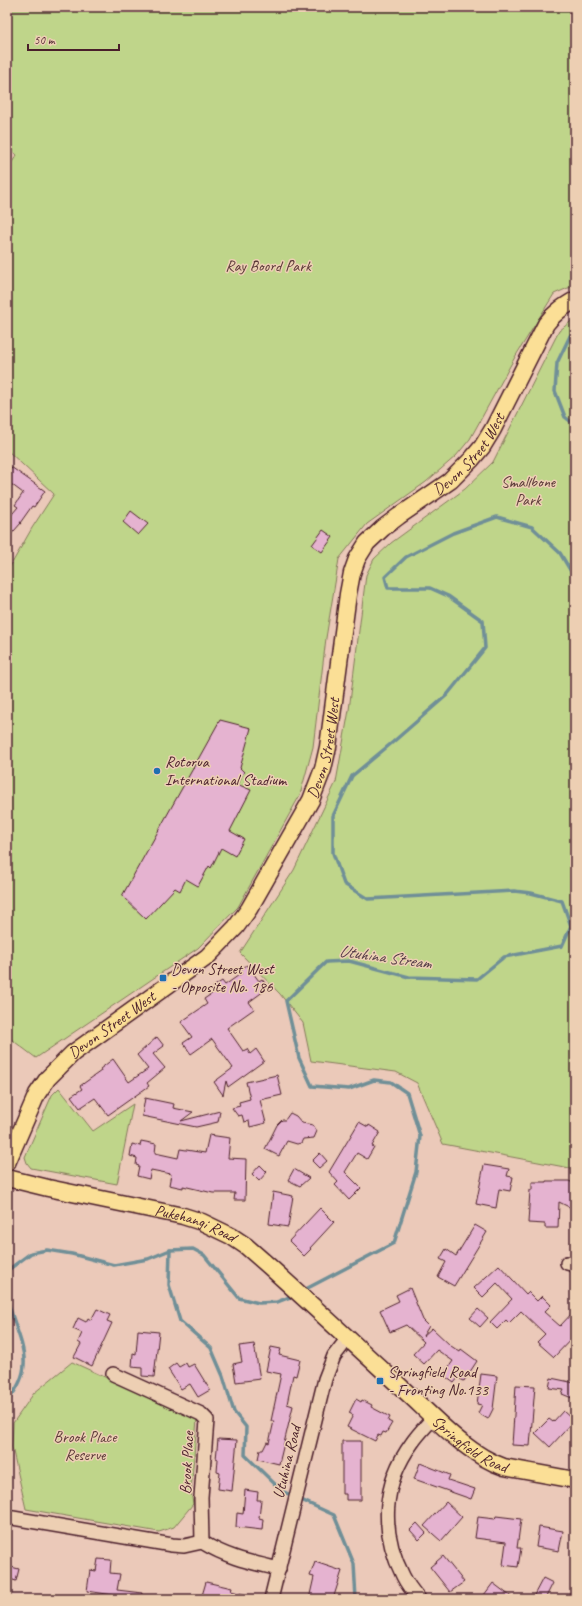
<svg xmlns="http://www.w3.org/2000/svg" width="582" height="1606" viewBox="0 0 582 1606" font-family="Caveat,sans-serif">
<rect width="100%" height="100%" fill="#ebc9b9"/>
<filter id="ink" filterUnits="userSpaceOnUse"><feTurbulence type="fractalNoise" baseFrequency=".025" numOctaves="2"/><feDisplacementMap in="SourceGraphic" scale="8" xChannelSelector="R" yChannelSelector="G"/><feConvolveMatrix kernelMatrix="1 2 1 2 8 2 1 2 1" color-interpolation-filters="sRGB"/></filter>
<g filter="url(#ink)">
<g fill="#bfd58a" stroke="#847a5a">
<polygon points="7,7 575,7 575,287 568,288 554,294 515,357 470,439 456,456 426,482 367,524 339,559 326,638 313,747 300,795 238,907 198,948 36,1058 7,1036 7,572 32,528 54,494 7,450 7,169 17,155 7,146"/>
<polygon points="575,318 575,1169 443,1144 417,1083 396,1072 311,1061 303,1023 280,994 240,953 294,870 336,782 349,710 366,575 374,559 391,543 465,489 493,462 559,331"/>
<polygon points="59,1088 93,1131 133,1104 117,1184 31,1168 27,1163 25,1157 52,1095"/>
<polygon points="72,1362 197,1419 191,1492 193,1504 174,1527 159,1532 26,1509 12,1447 13,1423 34,1393"/>
</g>
<g fill="none" stroke-linecap="round" stroke-linejoin="round">
<g stroke="#6f8f97" stroke-width="3.5">
<polyline points="575,333 570,336 557,363 555,391 565,417 575,425"/>
<polyline points="170,1250 169,1285 180,1321 211,1348 223,1376 234,1412 246,1427 245,1455 282,1491 293,1496"/>
<polyline points="7,1274 8,1270 31,1253 47,1250 72,1254 114,1265 148,1259 170,1250 193,1249 204,1255 239,1298 259,1303 277,1302 295,1295"/>
<polyline points="302,1291 394,1243 416,1172 420,1136 407,1093 391,1082 374,1080 349,1089 312,1086 299,1058 286,1001 326,962 349,961 409,977 477,979 504,957 562,946 571,926 562,901 531,893 514,891 368,899 344,884 333,853 333,816 352,776 393,742 447,695 485,648 483,621 448,596 430,588 388,588 385,577 406,557 453,533 497,517 532,527 560,553 575,578"/>
<path d="M 7,1298 C 17,1339 40,1364 7,1401"/>
<polyline points="299,1499 334,1515 354,1564 356,1599"/>
</g>
</g>
<g fill="#e5b3d0" stroke="#4a1f2b">
<polygon points="11,467 45,491 34,507 32,506 20,523 21,523 7,539 7,520 18,507 15,505 23,493 7,481 7,473"/>
<polygon points="131,511 148,524 138,535 123,522"/>
<polygon points="323,530 333,537 322,552 312,545"/>
<polygon points="220,720 251,728 240,768 244,772 237,784 251,790 230,831 244,839 235,856 221,848 211,868 209,866 198,886 186,879 180,891 175,888 146,919 122,896"/>
<polygon points="247,965 259,981 262,979 268,988 249,1002 254,1009 227,1028 243,1051 247,1049 250,1054 256,1049 264,1061 228,1087 226,1081 223,1095 214,1082 233,1068 212,1039 191,1054 183,1043 192,1037 181,1022 207,1004 204,999 216,991 213,987 222,981 225,985 242,973 240,970"/>
<polygon points="157,1037 164,1046 153,1054 165,1068 147,1083 149,1086 108,1115 95,1098 80,1108 71,1096 82,1089 80,1086 101,1071 100,1069 113,1059 129,1082 148,1069 137,1055"/>
<polygon points="277,1075 282,1095 260,1100 266,1123 250,1127 249,1121 244,1122 242,1115 238,1116 232,1108 240,1106 239,1102 250,1099 246,1082"/>
<polygon points="145,1098 174,1104 173,1108 193,1112 181,1121 220,1111 218,1122 196,1127 142,1116"/>
<polygon points="290,1113 296,1116 302,1123 313,1125 317,1131 314,1138 303,1139 301,1143 297,1144 287,1141 279,1156 265,1149 277,1125 282,1120 285,1120"/>
<polygon points="359,1122 368,1127 369,1125 380,1132 372,1146 374,1147 367,1159 357,1153 345,1172 361,1188 349,1200 335,1185 338,1182 329,1172"/>
<polygon points="209,1135 230,1138 228,1158 246,1159 245,1200 234,1200 235,1193 213,1193 183,1186 183,1188 169,1185 171,1174 151,1170 149,1179 137,1176 139,1166 136,1165 137,1158 130,1156 132,1144 140,1146 141,1141 156,1144 155,1153 178,1158 180,1149 205,1153"/>
<polygon points="320,1153 327,1161 319,1168 312,1161"/>
<polygon points="260,1165 267,1172 259,1181 252,1174"/>
<polygon points="484,1165 509,1169 507,1176 513,1177 510,1191 499,1189 496,1208 476,1204"/>
<polygon points="294,1169 309,1178 300,1186 288,1180"/>
<polygon points="546,1181 569,1181 575,1184 575,1210 559,1202 558,1228 545,1228 545,1224 528,1223 530,1190 532,1190 532,1182 546,1182"/>
<polygon points="273,1192 293,1196 288,1227 269,1224"/>
<polygon points="320,1208 334,1222 310,1248 311,1249 304,1256 289,1241"/>
<polygon points="475,1225 487,1232 454,1286 438,1277 446,1262 440,1259 446,1249 456,1256"/>
<polygon points="499,1265 526,1294 528,1292 537,1301 542,1296 551,1305 544,1312 560,1326 575,1310 575,1335 554,1357 537,1342 545,1334 521,1311 509,1323 506,1320 497,1329 490,1322 512,1299 497,1283 483,1297 474,1288"/>
<polygon points="410,1288 423,1320 429,1326 423,1336 432,1328 451,1346 460,1352 461,1349 477,1361 464,1381 458,1378 454,1383 443,1375 453,1361 437,1350 424,1364 413,1354 424,1342 406,1325 390,1332 380,1310 399,1301 396,1295"/>
<polygon points="97,1309 110,1315 107,1321 112,1323 92,1366 74,1357 81,1344 78,1342 82,1333 73,1329 78,1318 86,1322 88,1318 91,1320"/>
<polygon points="478,1309 488,1318 480,1327 470,1318"/>
<polygon points="138,1330 159,1332 154,1377 142,1376 142,1368 132,1367 133,1353 136,1354"/>
<polygon points="254,1344 260,1379 236,1382 233,1364 242,1362 239,1346"/>
<polygon points="271,1347 281,1349 279,1355 300,1360 296,1376 293,1375 287,1404 293,1406 279,1464 258,1459 260,1450 263,1450 267,1442 269,1443 274,1421 271,1421 281,1374 266,1371"/>
<polygon points="176,1363 179,1367 186,1363 188,1367 194,1364 210,1390 198,1397 190,1384 181,1389 168,1369"/>
<polygon points="481,1374 497,1376 493,1409 488,1419 478,1413 482,1405 477,1404"/>
<polygon points="551,1378 575,1383 575,1391 572,1398 562,1394 564,1390 549,1388"/>
<polygon points="516,1385 535,1386 530,1446 512,1445"/>
<polygon points="356,1399 361,1402 362,1400 372,1405 371,1407 390,1417 388,1421 392,1423 386,1433 383,1432 381,1436 378,1435 375,1441 347,1427 353,1415 349,1413"/>
<polygon points="563,1411 574,1421 550,1447 535,1433 549,1419 553,1422"/>
<polygon points="218,1439 237,1440 232,1491 218,1489 220,1473 217,1472 218,1459 216,1459"/>
<polygon points="342,1441 361,1441 361,1500 346,1500 346,1494 342,1494"/>
<polygon points="420,1463 450,1475 448,1480 475,1489 471,1499 414,1479"/>
<polygon points="245,1490 258,1492 257,1500 261,1500 259,1518 263,1519 262,1530 236,1527 237,1513 243,1514"/>
<polygon points="446,1502 462,1517 441,1541 424,1526"/>
<polygon points="496,1516 521,1519 517,1548 521,1548 518,1567 503,1565 506,1542 475,1538 478,1517 495,1519"/>
<polygon points="417,1523 426,1533 419,1540 410,1530"/>
<polygon points="539,1527 563,1531 559,1551 536,1547"/>
<polygon points="443,1556 464,1582 450,1592 430,1567"/>
<polygon points="98,1559 111,1560 110,1573 120,1574 117,1590 142,1593 141,1599 112,1599 113,1595 87,1591 90,1570 96,1571"/>
<polygon points="315,1562 342,1571 333,1599 309,1599 314,1577 310,1576"/>
<polygon points="7,1566 19,1569 16,1581 7,1578"/>
<polygon points="543,1578 553,1583 545,1599 532,1599"/>
<polygon points="206,1582 232,1588 231,1591 251,1596 250,1599 201,1599"/>
<polygon points="493,1583 514,1599 481,1599"/>
</g>
<g fill="none" stroke-linecap="round" stroke-linejoin="round">
<defs>
<g id="minor">
<polyline points="567,1263 575,1265"/>
<polyline points="113,1374 201,1414 207,1420 201,1497 202,1542"/>
<path d="M 7,1517 L 172,1545 L 184,1546 L 202,1542 C 228,1558 250,1562 279,1569"/>
<polyline points="271,1599 325,1379 334,1356 348,1338"/>
<path d="M 419,1599 C 413,1592 407,1584 403,1576 C 380,1531 382,1484 412,1443 C 418,1434 427,1425 434,1417"/>
</g>
<g id="major">
<path id="s1" d="M 7,1163 L 37,1094 L 48,1078 L 73,1053 L 207,957 L 236,927 L 249,909 L 311,800 L 323,769 L 328,747 L 348,594 L 352,573 L 357,559 L 367,543 L 383,528 L 399,516 L 450,481 L 471,460 L 482,447 L 493,429 L 546,324 C 554,313 563,307 575,300"/>
<path id="s2" d="M 7,1178 L 48,1188 L 183,1216 L 202,1222 L 231,1236 L 246,1246 L 270,1267 C 315,1308 360,1349 404,1390 C 433,1416 467,1455 504,1467 L 575,1480"/>
</g>
</defs>
<use href="#minor" stroke="#4a1f2b" stroke-width="16"/>
<use href="#major" stroke="#4a1f2b" stroke-width="19"/>
<use href="#minor" stroke="#edcfb3" stroke-width="13"/>
<use href="#major" stroke="#fbdf96" stroke-width="16"/>
</g>
</g>
<g fill="#1f6fb2" stroke="#edcfb3" stroke-width="1.5">
<circle cx="157" cy="771" r="4"/>
<rect x="159" y="974" width="8" height="8" rx="2"/>
<rect x="376" y="1377" width="8" height="8" rx="2"/>
</g>
<g text-anchor="middle" dominant-baseline="central" stroke-width="3" stroke-linejoin="round" paint-order="stroke">
<g font-size="16" fill="#5c3a39" stroke="#edcfb3">
<text x="268" y="266">Ray Boord Park</text>
<text x="528" y="482">Smallbone<tspan x="528" dy="18">Park</tspan></text>
<text x="85" y="1437">Brook Place<tspan x="85" dy="18">Reserve</tspan></text>
</g>
<g font-size="16" fill="#4a1f2b" stroke="#edcfb3">
<text stroke="none"><textPath href="#s1" startOffset="886">Devon Street West</textPath></text>
<text stroke="none"><textPath href="#s1" startOffset="538">Devon Street West</textPath></text>
<text stroke="none"><textPath href="#s1" startOffset="178">Devon Street West</textPath></text>
<text stroke="none"><textPath href="#s2" startOffset="194">Pukehangi Road</textPath></text>
<text stroke="none"><textPath href="#s2" startOffset="550">Springfield Road</textPath></text>
<text transform="translate(287 1462) rotate(-76)">Utuhina Road</text>
<text transform="translate(187 1463) rotate(-87)">Brook Place</text>
</g>
<g font-size="16" fill="#4a1f2b" stroke="#edcfb3" text-anchor="start">
<text x="165" y="762">Rotorua<tspan x="165" dy="18">International Stadium</tspan></text>
<text x="171" y="969">Devon Street West<tspan x="171" dy="18">- Opposite No. 186</tspan></text>
<text x="388" y="1372">Springfield Road<tspan x="388" dy="18">- Fronting No.133</tspan></text>
</g>
<g font-size="17" font-style="italic" fill="#533b46" stroke="#edcfb3">
<text transform="translate(385 957) rotate(8)">Utuhina Stream</text>
</g>
</g>
<rect width="582" height="1606" fill="none" stroke="#edcfb3" stroke-width="24"/>
<rect x="12" y="12" width="558" height="1582" fill="none" stroke="#4a1f2b" stroke-width="1.5" filter="url(#ink)"/>
<path d="M28 44v6h91v-6" fill="none" stroke="#4a1f2b" stroke-width="2"/>
<text x="34" y="44" font-size="12" fill="#4a1f2b" stroke="#edcfb3" stroke-width="3" paint-order="stroke">50 m</text>
</svg>
